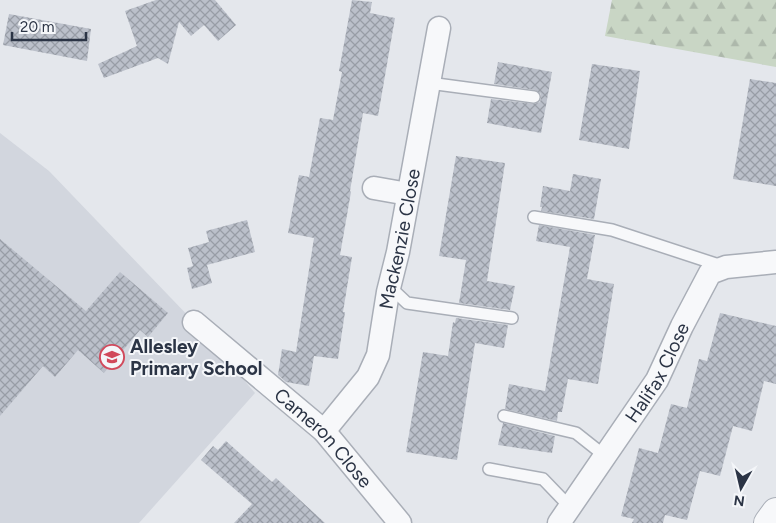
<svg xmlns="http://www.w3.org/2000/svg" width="776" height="523" viewBox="0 0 776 523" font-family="Figtree,sans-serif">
<defs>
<pattern id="forest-firs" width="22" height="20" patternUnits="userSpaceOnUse" patternTransform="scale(1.25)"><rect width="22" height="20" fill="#c9d6c5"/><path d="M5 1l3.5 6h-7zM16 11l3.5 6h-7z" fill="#adb8ab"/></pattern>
<pattern id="building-cross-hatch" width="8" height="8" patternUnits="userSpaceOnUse" patternTransform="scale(1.25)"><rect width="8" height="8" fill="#bbc0ca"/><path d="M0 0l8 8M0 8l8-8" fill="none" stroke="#989da6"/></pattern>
</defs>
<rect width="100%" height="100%" fill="#e4e7ec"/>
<polygon fill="#d2d6de" points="0,133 49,171 194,322 255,393 139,523 0,523"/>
<polygon fill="url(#forest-firs)" points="612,0 776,0 776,67 605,36"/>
<g fill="url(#building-cross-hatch)">
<polygon points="156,0 215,0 236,25 218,41 204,25 191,36 179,22 168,64 158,58 104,78 98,64 137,46 125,11"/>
<polygon points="352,0 372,2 370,13 395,18 378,116 363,113 350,191 351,192 340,255 352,257 343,312 345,312 338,359 314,356 309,386 286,382 278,375 282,349 296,352 314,238 288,233 299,175 309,177 320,118 333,120 342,72 339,71"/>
<polygon points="9,14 91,29 87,61 3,45"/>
<polygon points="498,62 552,72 541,133 487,123 491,99 534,104 540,102 541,98 541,94 535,90 494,84"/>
<polygon points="592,64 640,71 629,149 579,140"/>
<polygon points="750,79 776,83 776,186 733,179"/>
<polygon points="456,156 505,163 487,281 515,286 510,310 459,303 466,260 439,256"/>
<polygon points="573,174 601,179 594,219 541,211 542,207 540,207 543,186 570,191"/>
<polygon points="247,220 255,252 207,265 212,283 192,289 187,268 193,266 188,248 209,242 206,231"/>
<polygon points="539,225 595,235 587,279 614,284 598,384 568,379 562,412 558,412 557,421 505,409 509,384 545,391 570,247 536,241"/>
<polygon points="0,239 86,311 120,272 168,313 148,337 140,330 104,373 78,350 55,377 43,366 0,416"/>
<polygon points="720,313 776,326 776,384 764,381 752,431 733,426 720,476 700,471 687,520 665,515 663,523 632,523 634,519 621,516 639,448 658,453 671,404 687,408 699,359 707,361"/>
<polygon points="456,318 508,325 504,348 475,343 457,460 406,452 423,352 448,356 453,322 455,323"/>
<polygon points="503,423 555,436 552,453 498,445"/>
<polygon points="226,441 272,482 276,478 325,523 234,523 252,504 201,460 213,446 218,450"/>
</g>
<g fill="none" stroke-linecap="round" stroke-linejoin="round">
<defs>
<g id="service">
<polyline points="429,83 534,97"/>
<polyline points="534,217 612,230 722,266"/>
<polyline points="389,286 407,303 512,318"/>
<polyline points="504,416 576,433 605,456"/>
<polyline points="489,469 543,479 570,507"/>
</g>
<g id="minor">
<polyline points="374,188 408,194"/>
<path id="s1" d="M 194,322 L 324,431 L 400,523"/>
<path id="s2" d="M 324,431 L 368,377 L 378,355 L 388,292 L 398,252 L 439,28"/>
<path id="s3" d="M 559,523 L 657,380 L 682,326 L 710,273 L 726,267 L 776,262"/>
</g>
<polyline id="tertiary" points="768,523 776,512"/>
</defs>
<use href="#service" stroke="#a9aeb7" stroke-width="14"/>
<use href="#minor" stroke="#a9aeb7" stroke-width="25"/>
<use href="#tertiary" stroke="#a9aeb7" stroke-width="30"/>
<use href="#service" stroke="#f7f8fa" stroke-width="11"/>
<use href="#minor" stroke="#f7f8fa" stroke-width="22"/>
<use href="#tertiary" stroke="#f7f8fa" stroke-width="28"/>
</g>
<defs>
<symbol id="school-ring" viewBox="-11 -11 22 22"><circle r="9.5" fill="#f4f6f9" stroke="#d1495b" stroke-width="1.5"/><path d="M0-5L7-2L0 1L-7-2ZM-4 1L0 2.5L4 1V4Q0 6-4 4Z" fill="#d1495b"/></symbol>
</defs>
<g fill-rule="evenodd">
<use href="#school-ring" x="98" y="343" width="28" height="28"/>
</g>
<g text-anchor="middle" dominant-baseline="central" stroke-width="4" stroke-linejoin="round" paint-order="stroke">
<g font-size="19" fill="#2b3445" stroke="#f4f6f9">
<text stroke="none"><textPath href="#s2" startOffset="212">Mackenzie Close</textPath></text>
<text stroke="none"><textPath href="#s3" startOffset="180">Halifax Close</textPath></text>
<text stroke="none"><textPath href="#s1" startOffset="174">Cameron Close</textPath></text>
</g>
<g font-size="19" font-weight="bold" fill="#2b3445" stroke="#f4f6f9" text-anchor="start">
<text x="130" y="346">Allesley<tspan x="130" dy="22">Primary School</tspan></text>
</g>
</g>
<g transform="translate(741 488) rotate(188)" stroke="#f4f6f9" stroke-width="4" paint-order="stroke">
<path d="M0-4L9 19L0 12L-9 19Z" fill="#2b3445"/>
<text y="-8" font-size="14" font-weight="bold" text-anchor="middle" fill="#2b3445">N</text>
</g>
<path d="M12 32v8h74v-8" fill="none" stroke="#2b3445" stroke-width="2.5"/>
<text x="20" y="32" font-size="15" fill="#2b3445" stroke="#f4f6f9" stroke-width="4" paint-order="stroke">20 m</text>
</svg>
